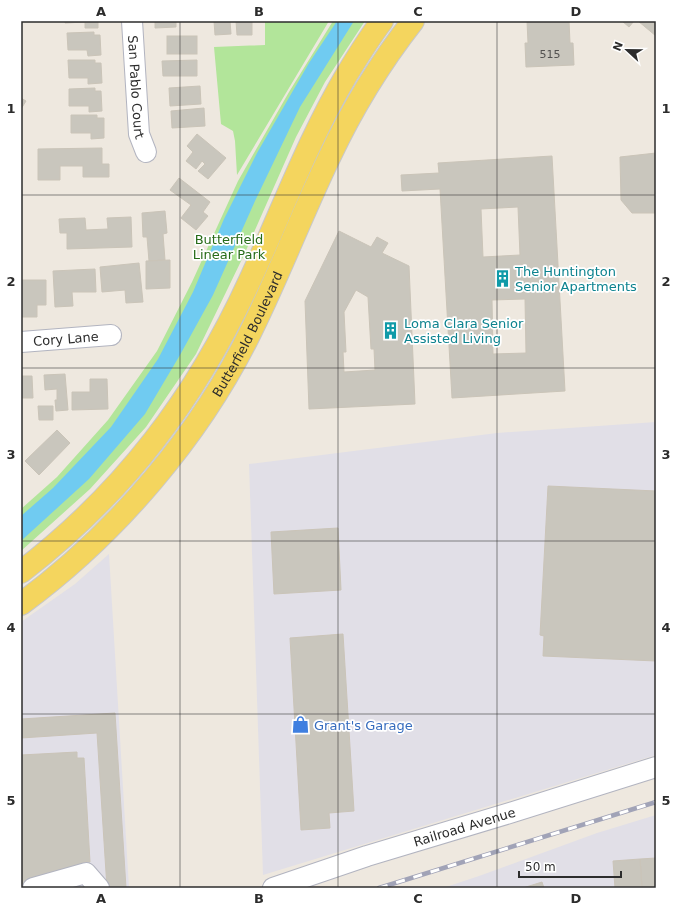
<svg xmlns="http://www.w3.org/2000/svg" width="677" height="909" viewBox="0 0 677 909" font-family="'DejaVu Sans',sans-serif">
<rect width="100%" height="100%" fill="#eee8df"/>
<g fill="#e1dfe7">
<polygon points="656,422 656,755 263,875 249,464 497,433"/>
<polygon points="109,554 129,888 21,888 21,622 75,584"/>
<polygon points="656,815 656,888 443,888 479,876 597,833"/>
</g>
<g fill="#b2e59a">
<polygon points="265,21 329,21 237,175 235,141 233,131 221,124 214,47 265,45"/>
<polygon points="333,21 365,21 325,82 296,137 244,255 196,354 146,427 90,489 21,551 21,509 57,477 108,420 157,351 192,282 238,181 289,92"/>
</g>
<polygon fill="#70cbf1" points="337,21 354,21 300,107 255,201 213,295 180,355 145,414 89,479 21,541 21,516 53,488 111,427 158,359 193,292 224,219 257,153 309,63"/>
<g fill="#c9c6bd" stroke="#cac4b8" fill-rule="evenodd">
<polygon points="65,21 98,21 98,28 85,28 85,22 65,23"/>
<polygon points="155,21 176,21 176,27 155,28"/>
<polygon points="214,21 230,21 231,34 215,35"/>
<polygon points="236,21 252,21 252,35 237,35"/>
<polygon points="527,21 569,21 570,43 573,43 574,65 526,67 525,43 528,43"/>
<polygon points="622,21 634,21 629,27"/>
<polygon points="638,21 656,21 656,36"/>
<polygon points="94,32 94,35 100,35 101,55 88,56 87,50 68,50 67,33"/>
<rect x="167" y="36" width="30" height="18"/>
<polygon points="68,60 95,60 95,63 101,63 102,83 88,84 88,78 69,78"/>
<polygon points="197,60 197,76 163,76 162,61"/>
<polygon points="200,86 201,104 170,106 169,88"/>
<polygon points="95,88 95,91 101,91 102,111 89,112 89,106 69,106 69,89"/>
<polygon points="21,98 26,101 21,109"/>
<polygon points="204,108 205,126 172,128 171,111"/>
<polygon points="71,115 97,115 97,118 104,118 104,138 91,139 91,133 71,133"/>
<polygon points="197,134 226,158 208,179 198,171 205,164 202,161 196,169 186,161 193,152 187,146"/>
<polygon points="102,148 102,164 109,164 109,177 83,177 83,166 60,166 60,180 38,180 38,149"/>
<polygon points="656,153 656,213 632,213 621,200 620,157"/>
<path d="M 552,156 L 565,391 L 452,398 L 440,189 L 402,191 L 401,175 L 439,173 L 438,163 ZM 518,207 L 520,255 L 483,257 L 481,209 ZM 525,299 L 526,353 L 493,354 L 492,300 Z"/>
<polygon points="179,178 210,202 203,212 208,216 196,230 181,218 191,205 170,190"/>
<polygon points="165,211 167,233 163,234 165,260 149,261 147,237 143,237 142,213"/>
<polygon points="131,217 132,247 67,249 67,233 60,233 59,219 85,218 86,230 108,229 107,218"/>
<path d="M 339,231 L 371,247 L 377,237 L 388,243 L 382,253 L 409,266 L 415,404 L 309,409 L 305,301 ZM 356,290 L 368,297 L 371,349 L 374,349 L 375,370 L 344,372 L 343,352 L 346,352 L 344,312 Z"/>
<polygon points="170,260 170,288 146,289 146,261"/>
<polygon points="139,263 143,302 126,303 125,290 102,292 100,267"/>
<polygon points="95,269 96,292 72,292 73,306 55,307 53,271"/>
<polygon points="21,280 46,280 46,305 37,305 37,317 21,317"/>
<polygon points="65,374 68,410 56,411 55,400 57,400 57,389 45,390 44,375"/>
<polygon points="21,376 32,376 33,398 21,398"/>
<polygon points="90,379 107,379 108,409 72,410 72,392 90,392"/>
<polygon points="38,406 53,406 53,420 39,420"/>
<polygon points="57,430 70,443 39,475 25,461"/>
<polygon points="548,486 656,491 656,661 543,656 544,636 540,635"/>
<polygon points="338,528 341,590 274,594 271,532"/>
<polygon points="343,634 354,811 329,813 330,828 301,830 290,638"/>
<polygon points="115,713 126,888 107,888 97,733 21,738 21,719"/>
<polygon points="77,752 77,758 84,758 90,862 84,862 84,868 59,869 60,876 34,877 35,884 21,884 21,755"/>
<polygon points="656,858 656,888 642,888 640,859"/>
<polygon points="640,859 642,888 615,888 613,861"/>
<polygon points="542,882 544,888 523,888"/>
</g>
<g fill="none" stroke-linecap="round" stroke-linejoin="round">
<defs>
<g id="minor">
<path id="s1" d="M 132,21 L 139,134 L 146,152"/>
<path id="s2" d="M 21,342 L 111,335"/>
<polyline points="33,888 86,873 99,888"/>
<path id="s3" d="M 273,888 L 367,856 L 513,812 L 656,767"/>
</g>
<g id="major">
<path d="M 21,572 C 124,493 196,398 250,280 C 282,211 308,140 347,74 C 358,56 369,38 382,21"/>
<path id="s4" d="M 21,604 C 116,534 202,434 253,327 C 280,272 302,214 329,158 C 352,109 380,63 413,21"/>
</g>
</defs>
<use href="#minor" stroke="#b2b4c0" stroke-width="22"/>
<use href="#major" stroke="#c8c8c8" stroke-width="24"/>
<use href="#minor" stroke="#fff" stroke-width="20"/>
<use href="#major" stroke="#f4d55e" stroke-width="22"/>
<defs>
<polyline id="rail" points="379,888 656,802"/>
</defs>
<use href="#rail" stroke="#a1a3b7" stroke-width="4.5"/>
<use href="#rail" stroke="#fff" stroke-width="3" stroke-dasharray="9" stroke-linecap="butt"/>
</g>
<path fill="none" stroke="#2c2c2c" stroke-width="1" stroke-opacity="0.55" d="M 180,21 L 180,888M 338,21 L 338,888M 497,21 L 497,888M 21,195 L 656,195M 21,368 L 656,368M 21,541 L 656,541M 21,714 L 656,714"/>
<defs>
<symbol id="building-bare" viewBox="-9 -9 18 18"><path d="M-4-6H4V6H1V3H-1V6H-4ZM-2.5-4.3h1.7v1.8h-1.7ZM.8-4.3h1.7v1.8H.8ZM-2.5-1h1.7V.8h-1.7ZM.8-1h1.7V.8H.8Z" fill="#0f9aa8" stroke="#fff" stroke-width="2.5" paint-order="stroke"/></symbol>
<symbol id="shop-bare" viewBox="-9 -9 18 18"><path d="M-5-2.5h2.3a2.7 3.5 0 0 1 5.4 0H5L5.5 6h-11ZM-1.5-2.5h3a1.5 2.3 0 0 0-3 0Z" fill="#3f7fe0" stroke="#fff" stroke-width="2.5" paint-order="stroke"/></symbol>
</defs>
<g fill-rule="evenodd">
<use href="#building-bare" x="490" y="266" width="25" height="25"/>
<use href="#building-bare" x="378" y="318" width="25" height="25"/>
<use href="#shop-bare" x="288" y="712" width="25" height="25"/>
</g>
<g text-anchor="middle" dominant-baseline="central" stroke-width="3.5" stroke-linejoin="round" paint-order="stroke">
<g font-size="11" fill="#535250">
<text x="550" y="54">515</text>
</g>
<g font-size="13" fill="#2c2c2c" stroke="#fff">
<text stroke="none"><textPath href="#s1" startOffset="66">San Pablo Court</textPath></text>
<text stroke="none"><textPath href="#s4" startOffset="356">Butterfield Boulevard</textPath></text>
<text stroke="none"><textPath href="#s2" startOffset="45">Cory Lane</textPath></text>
<text stroke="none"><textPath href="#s3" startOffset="201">Railroad Avenue</textPath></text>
</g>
<g font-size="13" fill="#286c19" stroke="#fff">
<text x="229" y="239">Butterfield<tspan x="229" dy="15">Linear Park</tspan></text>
</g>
<g font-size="13" fill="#0d838f" stroke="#fff" text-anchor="start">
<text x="515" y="271">The Huntington<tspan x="515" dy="15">Senior Apartments</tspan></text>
<text x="404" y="323">Loma Clara Senior<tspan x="404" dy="15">Assisted Living</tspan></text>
</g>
<g font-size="13" fill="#366cbe" stroke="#fff" text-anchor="start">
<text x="314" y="725">Grant's Garage</text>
</g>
</g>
<rect width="677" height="909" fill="none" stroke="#ffffff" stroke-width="44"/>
<g transform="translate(627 50) rotate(292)" stroke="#ffffff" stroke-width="3" paint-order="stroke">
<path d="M0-3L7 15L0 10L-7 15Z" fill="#2c2c2c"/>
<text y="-6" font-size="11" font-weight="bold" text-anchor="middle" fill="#2c2c2c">N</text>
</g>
<path d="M519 871v6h102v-6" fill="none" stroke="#2c2c2c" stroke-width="2"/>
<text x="525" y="871" font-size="12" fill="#2c2c2c" stroke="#ffffff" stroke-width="3" paint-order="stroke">50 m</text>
<rect x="22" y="22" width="633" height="865" fill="none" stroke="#2c2c2c" stroke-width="1.5"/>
<g font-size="13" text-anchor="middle" font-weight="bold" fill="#2c2c2c">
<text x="101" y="16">A</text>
<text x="259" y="16">B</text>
<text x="418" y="16">C</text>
<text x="576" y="16">D</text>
<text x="11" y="113">1</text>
<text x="666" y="113">1</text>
<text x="11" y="286">2</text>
<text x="666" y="286">2</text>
<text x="11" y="459">3</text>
<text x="666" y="459">3</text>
<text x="11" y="632">4</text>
<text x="666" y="632">4</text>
<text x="11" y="805">5</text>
<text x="666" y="805">5</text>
<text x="101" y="903">A</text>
<text x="259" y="903">B</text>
<text x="418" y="903">C</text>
<text x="576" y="903">D</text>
</g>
</svg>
